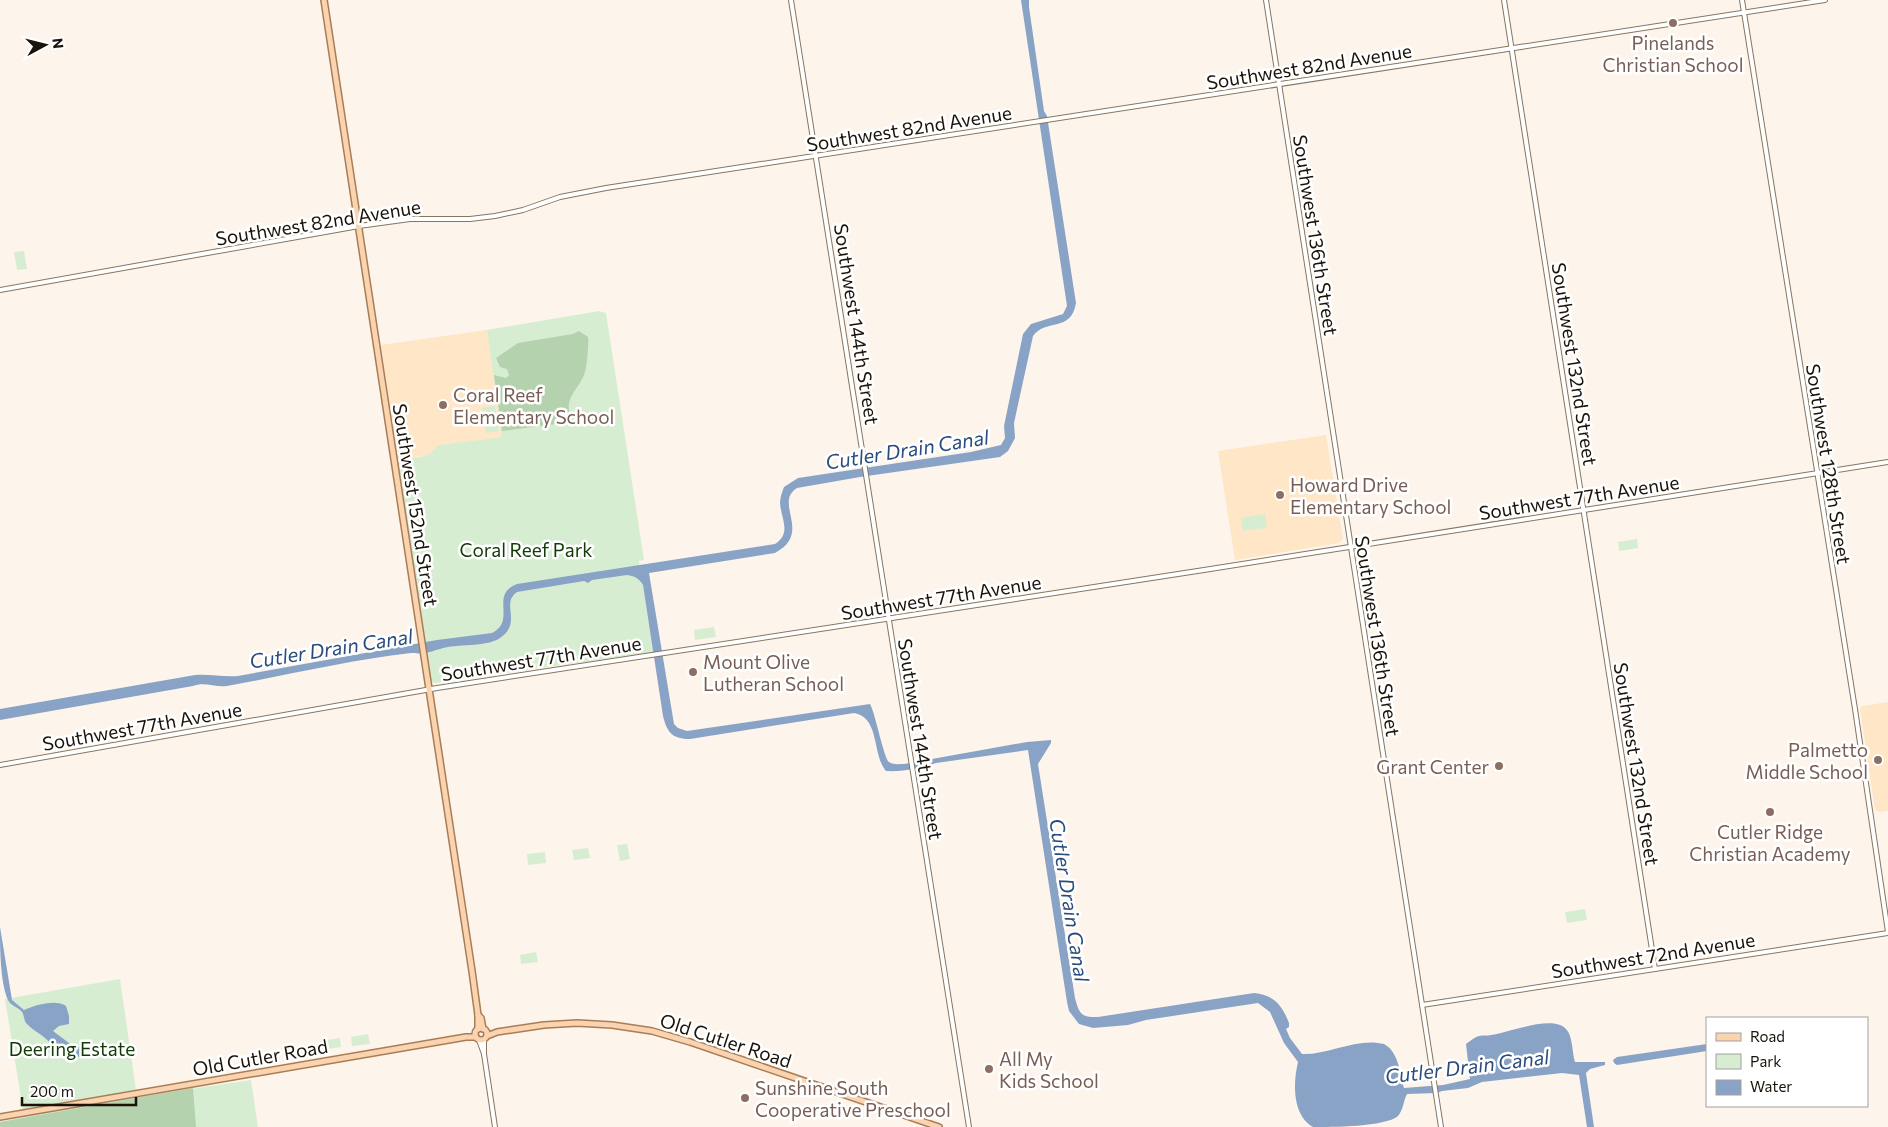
<svg xmlns="http://www.w3.org/2000/svg" width="1888" height="1127" viewBox="0 0 1888 1127" font-family="Commissioner,sans-serif">
<rect width="100%" height="100%" fill="#fdf5eb"/>
<g fill="#fee6c7">
<polygon points="487,330 503,437 438,445 432,453 427,456 400,458 398,461 381,345"/>
<polygon points="1326,435 1343,539 1339,543 1235,560 1218,451"/>
<polygon points="1888,702 1888,811 1879,812 1875,810 1860,709 1862,706"/>
</g>
<g fill="#d7edd2">
<polygon points="24,251 27,269 17,270 14,252"/>
<path d="M 599,311 L 606,313 L 644,560 L 639,561 L 654,652 L 435,683 L 432,682 L 429,675 L 398,463 L 400,458 C 416,457 428,460 438,445 L 502,437 L 487,330 Z"/>
<polygon points="495,406 499,431 486,433 482,408"/>
<polygon points="1265,514 1267,528 1243,531 1241,518"/>
<polygon points="1637,539 1638,548 1619,551 1618,542"/>
<polygon points="714,627 716,637 695,640 694,630"/>
<polygon points="627,844 630,859 620,861 617,845"/>
<polygon points="588,848 590,858 574,860 572,850"/>
<polygon points="545,852 546,863 528,865 527,854"/>
<polygon points="1585,909 1587,920 1567,923 1565,912"/>
<polygon points="536,952 538,962 521,964 520,955"/>
<polygon points="120,979 137,1097 251,1080 258,1127 0,1127 0,1122 24,1117 5,999"/>
<polygon points="368,1034 370,1044 352,1046 351,1037"/>
<polygon points="340,1038 341,1047 322,1050 320,1041"/>
<polygon points="307,1045 308,1054 289,1058 288,1049"/>
</g>
<g fill="#b3d2ad">
<path d="M 579,331 L 588,337 C 589,342 587,366 585,372 C 581,387 564,397 570,415 L 564,423 L 502,431 L 494,375 L 506,378 L 509,375 L 507,369 L 500,367 L 496,358 L 518,343 L 573,334 Z"/>
<polygon points="193,1088 196,1127 0,1127 0,1122"/>
</g>
<g fill="#89a3c7">
<path d="M 1021,0 L 1029,0 L 1029,7 L 1044,111 L 1047,116 L 1076,303 C 1071,333 1046,318 1033,336 L 1014,423 L 1015,438 L 1008,451 L 1000,457 L 860,477 L 797,488 C 773,503 813,533 775,553 L 649,573 L 674,724 L 678,728 L 687,731 L 870,704 C 875,712 884,759 889,762 C 893,765 899,764 904,764 L 1027,742 L 1051,740 L 1051,743 L 1038,764 L 1075,998 C 1079,1013 1081,1018 1098,1017 L 1254,993 C 1274,995 1282,1005 1289,1023 L 1289,1027 L 1286,1029 L 1290,1038 L 1302,1054 C 1328,1055 1358,1037 1384,1044 C 1399,1052 1400,1074 1404,1088 L 1443,1085 L 1470,1079 L 1466,1044 C 1470,1041 1475,1037 1479,1036 C 1483,1035 1487,1036 1491,1035 C 1508,1033 1552,1014 1566,1029 C 1573,1036 1572,1053 1575,1062 L 1605,1062 L 1605,1065 L 1590,1069 L 1586,1073 L 1594,1127 L 1587,1127 L 1579,1075 L 1562,1073 L 1482,1082 L 1468,1088 L 1442,1091 L 1437,1093 L 1407,1094 C 1403,1101 1404,1109 1398,1116 C 1385,1127 1332,1127 1313,1127 C 1292,1115 1293,1083 1298,1062 L 1284,1043 L 1270,1012 L 1258,1003 L 1146,1020 L 1128,1025 L 1093,1028 L 1079,1024 L 1069,1011 L 1067,1002 L 1028,750 L 936,763 C 920,768 904,772 886,771 C 872,755 880,717 854,713 L 690,739 C 673,739 667,733 663,716 L 643,585 C 639,578 634,576 627,575 L 592,580 L 588,583 L 584,581 L 517,592 C 500,604 523,622 500,638 C 485,648 457,643 440,649 C 435,650 429,653 422,653 C 418,654 415,653 411,653 C 349,660 288,675 227,686 C 215,688 205,681 193,686 L 0,720 L 0,709 L 195,675 C 210,674 223,677 238,676 L 437,640 L 492,633 C 517,620 489,595 517,584 L 775,544 C 792,533 781,519 780,503 C 780,498 782,492 784,487 L 798,478 L 971,452 L 1001,445 L 1005,438 L 1004,426 L 1023,334 L 1031,324 L 1063,314 L 1067,306 Z"/>
<path d="M 0,927 L 12,1000 L 24,1010 C 35,1005 56,999 66,1006 L 69,1016 L 69,1024 L 59,1026 L 53,1031 L 73,1046 L 80,1047 L 82,1054 L 80,1057 L 73,1056 L 68,1050 L 63,1055 L 57,1048 L 53,1053 L 49,1053 L 48,1046 L 50,1043 C 44,1035 33,1031 26,1023 C 24,1020 24,1015 22,1012 C 18,1007 11,1006 8,1000 C 0,982 0,946 0,927 Z"/>
<polygon points="1707,1044 1707,1051 1617,1065 1614,1063 1613,1060 1617,1057"/>
</g>
<g fill="none" stroke-linecap="round" stroke-linejoin="round">
<defs>
<g id="minor">
<polyline points="791,0 969,1127"/>
<polyline points="1266,0 1441,1127"/>
<polyline points="1504,0 1655,969"/>
<polyline points="1742,0 1855,709 1888,932"/>
<polyline points="0,290 359,226 410,219 470,219 495,216 523,210 560,197 606,188 1825,0"/>
<polyline points="0,765 437,688 1204,570 1888,462"/>
<polyline points="1422,1005 1888,933"/>
<polyline points="479,1040 484,1054"/>
<polyline points="484,1040 484,1054 495,1127"/>
</g>
<g id="major">
<polyline points="324,0 472,971 478,1015 478,1029"/>
<polyline points="478,1015 481,1018 483,1029"/>
<circle cx="481" cy="1034" r="6"/>
<polyline points="487,1036 497,1032 544,1025 577,1023 612,1025 652,1031 690,1042 939,1127"/>
<polyline points="0,1117 466,1037 476,1037"/>
</g>
</defs>
<use href="#minor" stroke="#867660" stroke-width="6"/>
<use href="#major" stroke="#a97d54" stroke-width="8"/>
<use href="#minor" stroke="#fff" stroke-width="4"/>
<use href="#major" stroke="#fad3b0" stroke-width="5"/>
</g>
<g fill="#8d6e63" stroke="#fff" stroke-width="2">
<circle cx="1673" cy="23" r="5"/>
<circle cx="443" cy="405" r="5"/>
<circle cx="1280" cy="495" r="5"/>
<circle cx="693" cy="672" r="5"/>
<circle cx="1878" cy="760" r="5"/>
<circle cx="1499" cy="766" r="5"/>
<circle cx="1770" cy="812" r="5"/>
<circle cx="989" cy="1069" r="5"/>
<circle cx="745" cy="1098" r="5"/>
</g>
<g text-anchor="middle" dominant-baseline="central" stroke-width="5" stroke-linejoin="round" paint-order="stroke">
<g font-size="19" fill="#785e54" stroke="#fff" text-anchor="start">
<text x="1673" y="42" text-anchor="middle">Pinelands<tspan x="1673" dy="22">Christian School</tspan></text>
<text x="453" y="394">Coral Reef<tspan x="453" dy="22">Elementary School</tspan></text>
<text x="1290" y="484">Howard Drive<tspan x="1290" dy="22">Elementary School</tspan></text>
<text x="703" y="661">Mount Olive<tspan x="703" dy="22">Lutheran School</tspan></text>
<text x="1868" y="749" text-anchor="end">Palmetto<tspan x="1868" dy="22">Middle School</tspan></text>
<text x="1489" y="766" text-anchor="end">Grant Center</text>
<text x="1770" y="831" text-anchor="middle">Cutler Ridge<tspan x="1770" dy="22">Christian Academy</tspan></text>
<text x="999" y="1058">All My<tspan x="999" dy="22">Kids School</tspan></text>
<text x="755" y="1087">Sunshine South<tspan x="755" dy="22">Cooperative Preschool</tspan></text>
</g>
<g font-size="19" fill="#19130a" stroke="#fff">
<text transform="translate(1309 66) rotate(-9)">Southwest 82nd Avenue</text>
<text transform="translate(909 128) rotate(-9)">Southwest 82nd Avenue</text>
<text transform="translate(318 222) rotate(-9)">Southwest 82nd Avenue</text>
<text transform="translate(1316 235) rotate(81)">Southwest 136th Street</text>
<text transform="translate(857 324) rotate(81)">Southwest 144th Street</text>
<text transform="translate(1575 364) rotate(81)">Southwest 132nd Street</text>
<text transform="translate(1829 464) rotate(81)">Southwest 128th Street</text>
<text transform="translate(1579 497) rotate(-9)">Southwest 77th Avenue</text>
<text transform="translate(416 505) rotate(81)">Southwest 152nd Street</text>
<text transform="translate(941 597) rotate(-9)">Southwest 77th Avenue</text>
<text transform="translate(1378 636) rotate(81)">Southwest 136th Street</text>
<text transform="translate(541 658) rotate(-9)">Southwest 77th Avenue</text>
<text transform="translate(142 726) rotate(-10)">Southwest 77th Avenue</text>
<text transform="translate(921 739) rotate(81)">Southwest 144th Street</text>
<text transform="translate(1637 764) rotate(81)">Southwest 132nd Street</text>
<text transform="translate(1653 955) rotate(-9)">Southwest 72nd Avenue</text>
<text transform="translate(726 1040) rotate(18)">Old Cutler Road</text>
<text transform="translate(260 1057) rotate(-10)">Old Cutler Road</text>
</g>
<g font-size="19" fill="#123a07" stroke="#fff">
<text x="526" y="549">Coral Reef Park</text>
<text x="72" y="1048">Deering Estate</text>
</g>
<g font-size="20" font-style="italic" fill="#294c7c" stroke="#fff">
<text transform="translate(907 449) rotate(-9)">Cutler Drain Canal</text>
<text transform="translate(331 648) rotate(-9)">Cutler Drain Canal</text>
<text transform="translate(1070 900) rotate(81)">Cutler Drain Canal</text>
<text transform="translate(1467 1066) rotate(-7)">Cutler Drain Canal</text>
</g>
</g>
<rect x="1706" y="1017" width="162" height="90" fill="#ffffff" stroke="#a3a19d"/>
<rect x="1716" y="1033" width="25" height="8" fill="#fad3b0" stroke="#a3a19d"/>
<text x="1750" y="1042" font-size="15" fill="#19130a">Road</text>
<rect x="1716" y="1054" width="25" height="15" fill="#d7edd2" stroke="#a3a19d"/>
<text x="1750" y="1067" font-size="15" fill="#19130a">Park</text>
<rect x="1716" y="1080" width="25" height="15" fill="#89a3c7" stroke="#a3a19d"/>
<text x="1750" y="1092" font-size="15" fill="#19130a">Water</text>
<g transform="translate(45 45) rotate(83)" stroke="#ffffff" stroke-width="4" paint-order="stroke">
<path d="M0-4L9 19L0 12L-9 19Z" fill="#19130a"/>
<text y="-8" font-size="14" font-weight="bold" text-anchor="middle" fill="#19130a">N</text>
</g>
<path d="M22 1097v8h114v-8" fill="none" stroke="#19130a" stroke-width="2.5"/>
<text x="30" y="1097" font-size="15" fill="#19130a" stroke="#ffffff" stroke-width="4" paint-order="stroke">200 m</text>
</svg>
